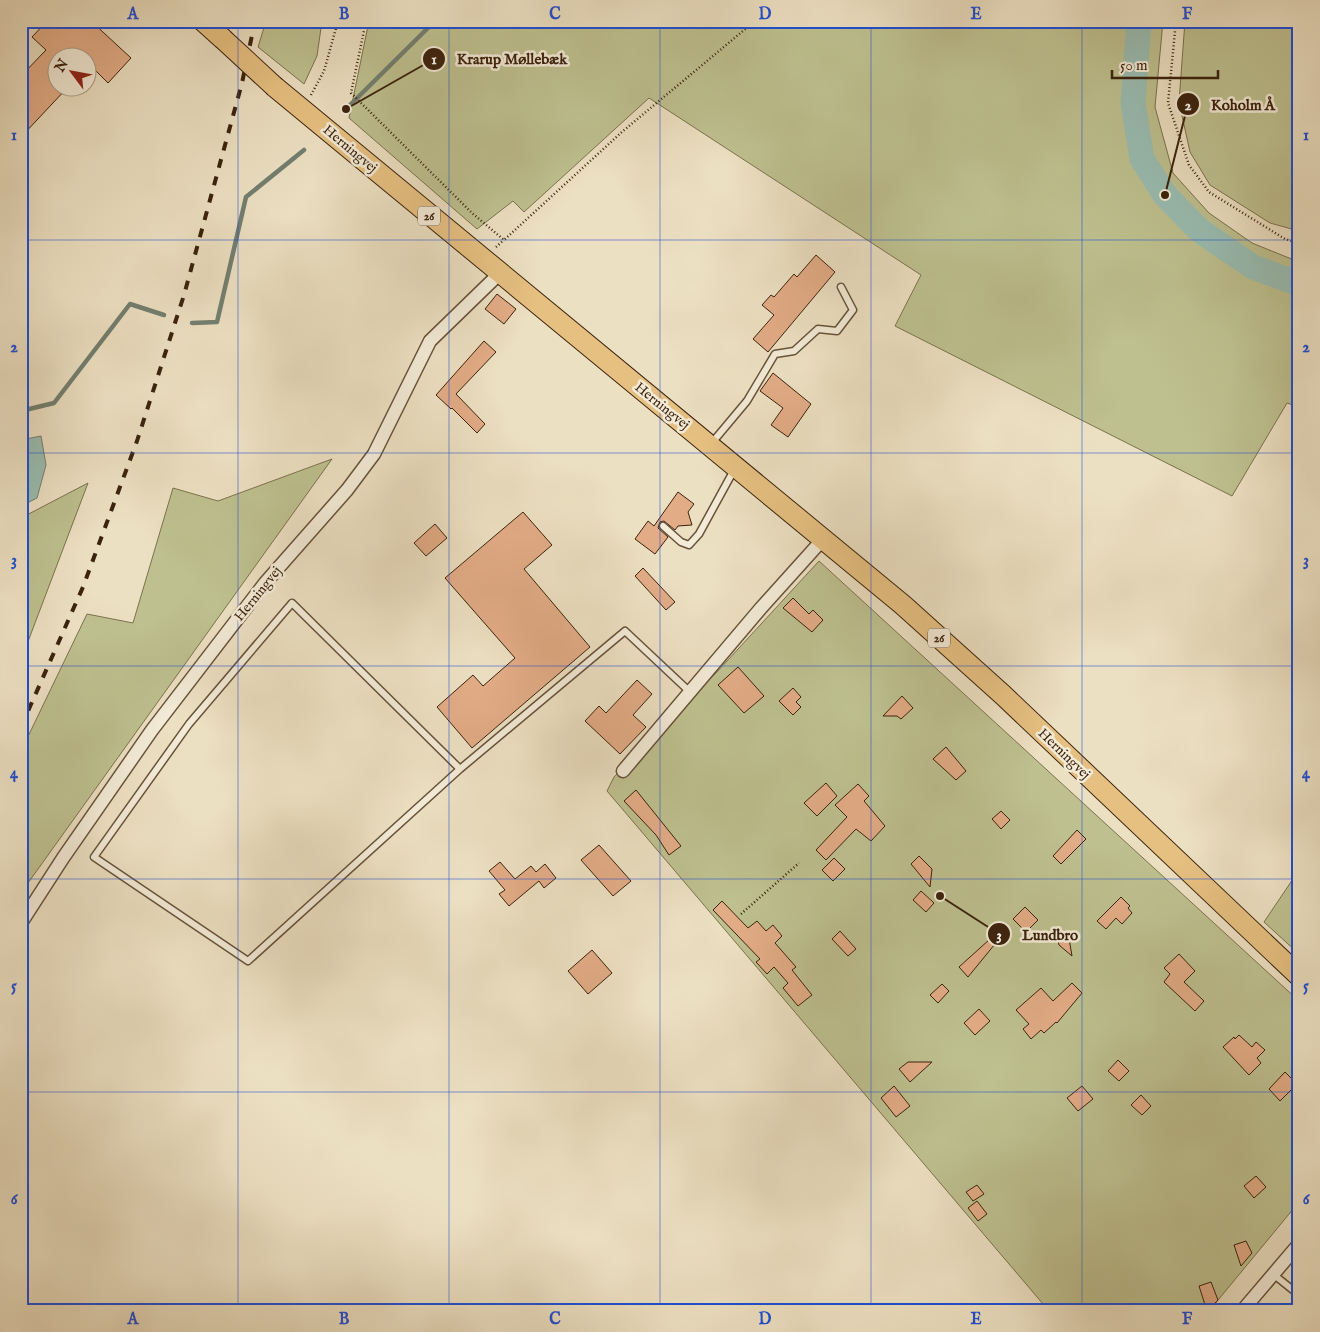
<svg xmlns="http://www.w3.org/2000/svg" width="1320" height="1332" viewBox="0 0 1320 1332" font-family="'IM FELL English',serif">
<rect width="100%" height="100%" fill="#ece0c2"/>
<filter id="stains"><feTurbulence type="fractalNoise" baseFrequency=".004" numOctaves="4"/><feColorMatrix values="0 0 0 0 .2 0 0 0 0 .09 0 0 0 0 .02 0 0 0 .5 -.17"/></filter>
<radialGradient id="worn" r=".72"><stop offset=".6" stop-color="#630" stop-opacity="0"/><stop offset="1" stop-color="#630" stop-opacity=".3"/></radialGradient>
<g fill="#bec08f" stroke="#7c714e">
<polygon points="266,21 322,21 317,56 304,84 258,47"/>
<polygon points="369,21 1163,21 1155,107 1173,173 1209,213 1252,243 1299,262 1299,407 1287,403 1232,496 895,326 921,275 649,98 524,212 513,201 477,229 349,118"/>
<polygon points="1185,21 1299,21 1299,231 1270,223 1210,185 1190,152 1179,102"/>
<polygon points="332,459 23,890 21,892 21,751 87,614 133,623 173,488 218,501"/>
<polygon points="88,483 21,660 21,518"/>
<polygon points="819,561 1299,1001 1299,1202 1209,1311 1049,1311 607,791 614,777 716,673"/>
<polygon points="1299,870 1299,954 1264,922"/>
</g>
<polygon fill="#99bdb2" stroke="#737f70" points="41,436 46,465 37,498 21,506 21,440"/>
<g fill="none" stroke-linecap="round" stroke-linejoin="round">
<g stroke="#737f70" stroke-width="4.5">
<polyline points="346,109 435,21"/>
<polyline points="192,323 217,322 246,197 304,150"/>
<polyline points="21,411 54,403 130,304 164,315"/>
</g>
<polyline stroke="#99bdb2" stroke-width="25" points="1139,21 1133,103 1142,159 1165,195 1199,230 1253,267 1299,284"/>
</g>
<g fill="#e2ac86" stroke="#3b220d">
<polygon points="47,21 91,21 131,58 108,83 88,63 88,58 58,58 58,88 67,88 21,137 21,76 46,50 32,37"/>
<polygon points="816,255 835,272 768,352 753,339 774,315 762,305 771,295 774,297 794,274 797,277"/>
<polygon points="497,294 516,309 504,324 485,309"/>
<polygon points="484,341 496,352 456,394 485,424 477,433 452,408 451,409 436,395"/>
<polygon points="773,373 811,404 788,437 771,425 783,408 760,391"/>
<polygon points="678,492 694,504 688,512 692,525 678,526 675,530 664,521 660,522 658,528 668,537 655,554 635,539 648,521 654,526"/>
<polygon points="523,512 552,545 524,569 590,647 472,748 437,707 473,675 483,686 515,658 445,578"/>
<polygon points="435,524 447,538 426,556 414,543"/>
<polygon points="643,568 675,602 666,610 635,576"/>
<polygon points="793,598 809,614 813,610 823,620 812,632 783,608"/>
<polygon points="738,667 764,696 744,713 718,685"/>
<polygon points="637,680 652,694 633,715 646,727 620,754 585,721 599,706 606,713"/>
<polygon points="793,688 801,697 796,702 801,707 793,715 779,701"/>
<polygon points="902,696 913,708 901,719 897,716 883,716"/>
<polygon points="946,747 966,771 956,780 933,759"/>
<polygon points="826,783 837,796 817,816 804,803"/>
<polygon points="858,784 869,796 864,801 885,826 871,841 856,829 826,860 816,850 847,817 835,805"/>
<polygon points="636,790 681,846 669,855 656,835 624,801"/>
<polygon points="1001,811 1010,820 1001,829 992,819"/>
<polygon points="1077,830 1086,839 1061,864 1053,856"/>
<polygon points="599,845 631,881 613,896 581,860"/>
<polygon points="919,856 932,869 930,887 911,864"/>
<polygon points="834,858 845,869 833,881 822,870"/>
<polygon points="500,862 515,879 531,866 536,872 545,864 556,878 544,888 539,881 509,906 499,894 505,890 489,871"/>
<polygon points="921,891 934,903 926,912 913,900"/>
<polygon points="1121,897 1130,906 1128,908 1132,913 1122,924 1116,918 1106,929 1097,921"/>
<polygon points="722,901 748,928 757,921 766,931 773,925 782,936 775,943 796,967 792,970 812,995 798,1006 783,988 788,983 774,967 767,974 756,962 760,959 713,910"/>
<polygon points="1025,907 1038,920 1026,932 1013,919"/>
<polygon points="840,931 856,949 848,956 832,939"/>
<polygon points="1068,933 1072,956 1059,945 1057,935"/>
<polygon points="990,939 995,944 968,977 959,967"/>
<polygon points="592,950 612,973 588,994 568,971"/>
<polygon points="1179,954 1195,971 1184,982 1204,1001 1195,1011 1164,982 1170,974 1164,968"/>
<polygon points="1072,983 1082,993 1057,1023 1056,1022 1044,1033 1041,1030 1031,1039 1023,1029 1029,1024 1016,1010 1041,988 1053,1001"/>
<polygon points="942,984 949,991 938,1003 930,995"/>
<polygon points="979,1009 990,1021 975,1035 964,1023"/>
<polygon points="1239,1035 1252,1047 1256,1042 1265,1050 1257,1058 1261,1063 1249,1075 1223,1047 1234,1037 1235,1039"/>
<polygon points="1118,1060 1129,1071 1119,1081 1108,1071"/>
<polygon points="908,1062 932,1062 910,1082 899,1069"/>
<polygon points="1285,1072 1297,1084 1280,1101 1269,1089"/>
<polygon points="894,1086 910,1106 896,1117 881,1098"/>
<polygon points="1082,1086 1093,1099 1078,1111 1067,1098"/>
<polygon points="1141,1095 1151,1106 1142,1115 1131,1105"/>
<polygon points="1256,1176 1266,1187 1254,1198 1244,1186"/>
<polygon points="977,1185 984,1194 973,1201 966,1192"/>
<polygon points="977,1201 987,1214 978,1221 968,1208"/>
<polygon points="1246,1241 1252,1253 1241,1266 1234,1245"/>
<polygon points="1211,1282 1218,1300 1207,1311 1199,1286"/>
</g>
<g fill="none" stroke-linecap="round" stroke-linejoin="round">
<defs>
<g id="service">
<polyline points="711,444 747,401 775,354 794,351 818,329 837,331 853,310 841,287"/>
<polyline points="663,526 681,542 689,545 699,534 734,470"/>
<polyline points="460,769 248,961 94,857 189,724 292,603 460,769 625,631 690,692"/>
<polyline points="1273,1274 1299,1295"/>
</g>
<g id="minor">
<polyline points="623,771 761,608 824,538"/>
<polyline points="21,923 63,858 152,730 265,583 347,490 374,454 430,341 500,273"/>
<polyline points="1242,1311 1299,1244"/>
</g>
<g id="primary">
<polyline points="203,21 223,39"/>
<polyline points="275,87 903,605 1003,695 1299,976"/>
</g>
</defs>
<use href="#service" stroke="#67523a" stroke-width="9"/>
<use href="#minor" stroke="#67523a" stroke-width="15"/>
<use href="#primary" stroke="#3b220d" stroke-width="22"/>
<g stroke="#3b220d" stroke-width="2.5" stroke-dasharray="1 2.5" stroke-linecap="butt">
<polyline points="366,21 351,93 472,213 504,240 623,131 755,21"/>
<polyline points="1176,21 1168,103 1189,165 1209,192 1285,239 1299,243"/>
<polyline points="311,95 324,71 338,21"/>
<polyline points="496,247 504,240"/>
<polyline points="741,914 799,863"/>
</g>
<use href="#service" stroke="#f3ebd7" stroke-width="6"/>
<use href="#minor" stroke="#f3ebd7" stroke-width="12"/>
<use href="#primary" stroke="#e6c081" stroke-width="20"/>
<polyline stroke="#3b220d" stroke-width="4" stroke-dasharray="9 9" stroke-linecap="butt" points="21,727 83,587 137,441 184,295 242,83 255,21"/>
<defs>
<polyline id="primary-bridge" points="223,39 275,87"/>
</defs>
<use href="#primary-bridge" stroke="#3b220d" stroke-width="22" stroke-linecap="butt"/>
<use href="#primary-bridge" stroke="#e6c081" stroke-width="20"/>
</g>
<path fill="none" stroke="#1d4ed8" stroke-width="1" stroke-opacity="0.55" d="M 238,21 L 238,1311M 449,21 L 449,1311M 660,21 L 660,1311M 871,21 L 871,1311M 1082,21 L 1082,1311M 21,240 L 1299,240M 21,453 L 1299,453M 21,666 L 1299,666M 21,879 L 1299,879M 21,1092 L 1299,1092"/>
<g text-anchor="middle" dominant-baseline="central" stroke-width="5" stroke-linejoin="round" paint-order="stroke">
<g fill="#f3ebd7" stroke="#725e4a" stroke-width="1">
<rect x="418" y="206.5" width="22" height="19" rx="4"/>
<rect x="928" y="628.5" width="22" height="19" rx="4"/>
</g>
<g font-size="12" font-weight="bold" fill="#3b220d">
<text x="429" y="216">26</text>
<text x="939" y="638">26</text>
</g>
<g font-size="14" fill="#3b220d" stroke="#f3ebd7">
<text transform="translate(350 149) rotate(40)">Herningvej</text>
<text transform="translate(662 406) rotate(39)">Herningvej</text>
<text transform="translate(258 594) rotate(-51)">Herningvej</text>
<text transform="translate(1064 754) rotate(44)">Herningvej</text>
</g>
</g>
<path fill="none" stroke="#3b220d" stroke-width="2" d="M346 109L434 59M1165 195L1188 104M940 896L999 934"/>
<g fill="#3b220d" stroke="#f3ebd7" stroke-width="2">
<circle cx="346" cy="109" r="5"/>
<circle cx="1165" cy="195" r="5"/>
<circle cx="940" cy="896" r="5"/>
<circle cx="434" cy="59" r="12"/>
<circle cx="1188" cy="104" r="12"/>
<circle cx="999" cy="934" r="12"/>
</g>
<g font-size="15" text-anchor="middle" font-weight="bold" fill="#fff">
<text x="434" y="64">1</text>
<text x="1188" y="110">2</text>
<text x="999" y="940">3</text>
</g>
<g font-size="15" text-anchor="middle" font-weight="bold" fill="#3b220d" stroke="#f3ebd7" stroke-width="5" stroke-linejoin="round" paint-order="stroke">
<text x="512" y="64">Krarup Møllebæk</text>
<text x="1243" y="110">Koholm Å</text>
<text x="1050" y="940">Lundbro</text>
</g>
<rect width="1320" height="1332" fill="none" stroke="#ece0c2" stroke-width="55"/>
<g transform="translate(72 72) rotate(302)"><circle r="24" fill="#f3ebd7" stroke="#a99b86"/>
<path d="M0-4L9 19L0 12L-9 19Z" fill="#8f2418"/>
<text y="-8" font-size="14" font-weight="bold" text-anchor="middle" fill="#3b220d">N</text>
</g>
<path d="M1112 70v8h106v-8" fill="none" stroke="#3b220d" stroke-width="2.5"/>
<text x="1120" y="70" font-size="15" fill="#3b220d" stroke="#f3ebd7" stroke-width="4" paint-order="stroke">50 m</text>
<rect x="28" y="28" width="1264" height="1276" fill="none" stroke="#1d4ed8" stroke-width="2"/>
<g font-size="16" text-anchor="middle" font-weight="bold" fill="#1d4ed8">
<text x="133" y="19">A</text>
<text x="344" y="19">B</text>
<text x="555" y="19">C</text>
<text x="765" y="19">D</text>
<text x="976" y="19">E</text>
<text x="1187" y="19">F</text>
<text x="14" y="140">1</text>
<text x="1306" y="140">1</text>
<text x="14" y="352">2</text>
<text x="1306" y="352">2</text>
<text x="14" y="565">3</text>
<text x="1306" y="565">3</text>
<text x="14" y="778">4</text>
<text x="1306" y="778">4</text>
<text x="14" y="991">5</text>
<text x="1306" y="991">5</text>
<text x="14" y="1204">6</text>
<text x="1306" y="1204">6</text>
<text x="133" y="1324">A</text>
<text x="344" y="1324">B</text>
<text x="555" y="1324">C</text>
<text x="765" y="1324">D</text>
<text x="976" y="1324">E</text>
<text x="1187" y="1324">F</text>
</g>
<rect width="100%" height="100%" filter="url(#stains)"/>
<rect width="100%" height="100%" fill="url(#worn)"/>
</svg>
